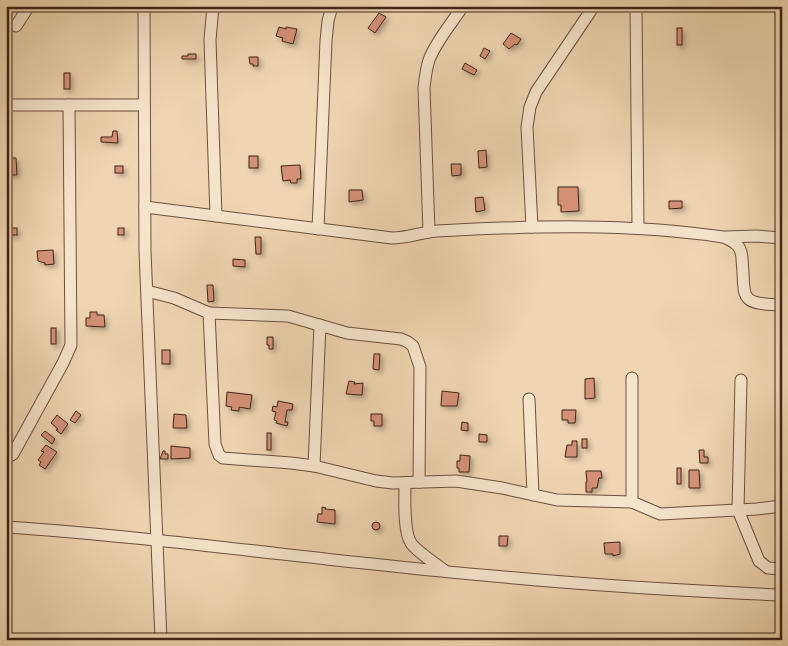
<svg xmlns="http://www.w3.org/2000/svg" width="788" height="646" viewBox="0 0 788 646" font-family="'IM FELL Great Primer',serif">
<defs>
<filter id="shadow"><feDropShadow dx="3" dy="3" stdDeviation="2.5" flood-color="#0004"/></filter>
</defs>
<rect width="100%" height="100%" fill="#efd5b1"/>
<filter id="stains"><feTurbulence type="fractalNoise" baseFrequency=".004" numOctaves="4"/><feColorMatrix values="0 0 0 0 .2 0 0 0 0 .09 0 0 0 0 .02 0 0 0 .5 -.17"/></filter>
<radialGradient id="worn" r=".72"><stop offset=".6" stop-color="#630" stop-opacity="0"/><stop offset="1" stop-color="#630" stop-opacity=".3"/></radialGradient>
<g fill="#d49177" stroke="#3f2417" filter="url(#shadow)">
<polygon points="379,13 386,17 375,33 368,28"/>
<polygon points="279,27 286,29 286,27 297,29 293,44 282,41 283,38 276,36"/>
<rect x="677" y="28" width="5" height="17"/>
<polygon points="511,33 521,39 517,45 515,44 509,49 503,44"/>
<polygon points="484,48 490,51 485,59 480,56"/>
<polygon points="188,54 196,54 196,59 182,59 182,56 188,56"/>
<polygon points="249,57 258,57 258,66 253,66 253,64 250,64"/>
<polygon points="465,63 477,70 474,75 462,69"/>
<rect x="64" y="73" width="6" height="16"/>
<polygon points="113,131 117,131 118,143 101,142 101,137 112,137"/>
<polygon points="486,150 487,167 479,168 478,151"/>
<rect x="249" y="156" width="9" height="12"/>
<polygon points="6,158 16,158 17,175 6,175"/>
<polygon points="451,164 461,164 461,175 452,176"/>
<polygon points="300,165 301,179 297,179 297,183 291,183 290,180 283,181 281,166"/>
<rect x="115" y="166" width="8" height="7"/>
<polygon points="558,187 578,187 579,211 561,212 561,205 558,205"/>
<polygon points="349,190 362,190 363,200 349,202"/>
<polygon points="483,197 485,210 476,212 475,198"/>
<polygon points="669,201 682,201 682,208 669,209"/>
<rect x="8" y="228" width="9" height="7"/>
<rect x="118" y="228" width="6" height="7"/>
<polygon points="255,237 261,237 261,254 256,254"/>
<polygon points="53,250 54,264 45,265 45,263 38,261 37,251"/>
<polygon points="233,259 245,260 245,267 233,266"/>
<polygon points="207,285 213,285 214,301 208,302"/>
<polygon points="90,312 97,312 97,315 104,315 105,327 86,326 86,318 90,318"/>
<rect x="51" y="328" width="5" height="16"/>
<polygon points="267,337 273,337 273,349 269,349 269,345 267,345"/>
<rect x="162" y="350" width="8" height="14"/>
<polygon points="374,354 380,354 379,370 373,369"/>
<polygon points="594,378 595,398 585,399 585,379"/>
<polygon points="349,381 355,382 354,384 363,383 362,395 346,394"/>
<polygon points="442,391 459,393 457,406 441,406"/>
<polygon points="227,392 252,395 250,409 239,407 239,411 231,410 232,407 226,406"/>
<polygon points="278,401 293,404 292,410 287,410 285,422 288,422 287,426 276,423 277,421 274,420 276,412 272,411 273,406 277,407"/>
<polygon points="562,410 576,410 575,423 568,423 568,420 562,420"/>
<polygon points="76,411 81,415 75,423 70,420"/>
<polygon points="174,414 186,415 187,428 173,428"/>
<polygon points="371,414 382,414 382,426 374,426 374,421 371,421"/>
<polygon points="57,415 68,424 61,434 56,430 58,429 51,423"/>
<polygon points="462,422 468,423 468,431 461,430"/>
<polygon points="45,431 55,439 52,444 41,435"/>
<rect x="267" y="433" width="4" height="17"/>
<polygon points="479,434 487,435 487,442 479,442"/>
<rect x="582" y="439" width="5" height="9"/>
<polygon points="572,441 577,441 577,457 565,457 567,445 572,445"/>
<polygon points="46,445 57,452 45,469 39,465 41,462 38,460 44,452 41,451"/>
<polygon points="171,446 190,448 190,458 171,459"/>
<polygon points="699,450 704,450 704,457 708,457 708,463 700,463"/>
<polygon points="163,451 165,451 165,454 168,454 168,459 160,459"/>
<polygon points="460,455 470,456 469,472 459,472 459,468 457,468 457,461 460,461"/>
<rect x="677" y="468" width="4" height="16"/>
<polygon points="689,470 699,470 700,488 689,488"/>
<polygon points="586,471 601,471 602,478 599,478 597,488 592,488 592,492 586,492 586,482 587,482"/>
<polygon points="322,507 326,508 325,509 335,510 335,524 317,522 318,514 322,514"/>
<circle cx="376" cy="526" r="4"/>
<polygon points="499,536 508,536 507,546 499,546"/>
<polygon points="620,542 620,554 613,556 613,554 605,554 604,543"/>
</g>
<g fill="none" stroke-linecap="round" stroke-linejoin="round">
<defs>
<g id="minor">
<polyline points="144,6 145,251 161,640"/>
<polyline points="213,6 210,40 216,216"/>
<polyline points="636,6 638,228"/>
<polyline points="16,26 29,6"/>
<polyline points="6,105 144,105"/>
<path d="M 145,207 L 392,238 C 408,238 422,232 437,231 C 532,226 629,223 723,237 C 728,239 733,241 737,245 C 741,249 742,254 742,260 C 746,297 736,304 782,305"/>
<polyline points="532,227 527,127 530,107 536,92 594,6"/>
<polyline points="318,229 326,41 328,21 332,6"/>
<path d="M 429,232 L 424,88 C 425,79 426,69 429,60 C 436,41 452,23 463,6"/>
<polyline points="725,237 756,236 782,238"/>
<polyline points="147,291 174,298 209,313 215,444 219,455 223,458 291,463 314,466 376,481 393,483 456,481 502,488 557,500 632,502 660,514 757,509 782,506"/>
<polyline points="209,313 288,316 347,333 401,339 408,342 413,346 420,367 419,482"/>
<polyline points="741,380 738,510 759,561 768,568 782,569"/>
<polyline points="529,399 533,495"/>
<polyline points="6,458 13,454 63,363 71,345 69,105"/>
<polyline points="314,466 320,325"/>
<path d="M 405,483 C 405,498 403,531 411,543 C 416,551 436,564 445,571"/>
<polyline points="632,502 632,378"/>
<path d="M 6,527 C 169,538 330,562 493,576 C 589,585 685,591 782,595"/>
</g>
</defs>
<use href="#minor" stroke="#6b503e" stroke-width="13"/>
<use href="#minor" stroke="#f5e4cc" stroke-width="11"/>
</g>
<rect width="788" height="646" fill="none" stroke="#efd5b1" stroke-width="25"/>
<rect x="8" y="8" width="773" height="631" fill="none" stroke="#3f2417" stroke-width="2.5"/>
<rect x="12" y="12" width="763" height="621" fill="none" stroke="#3f2417"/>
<rect width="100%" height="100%" filter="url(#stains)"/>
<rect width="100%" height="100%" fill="url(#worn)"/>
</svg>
